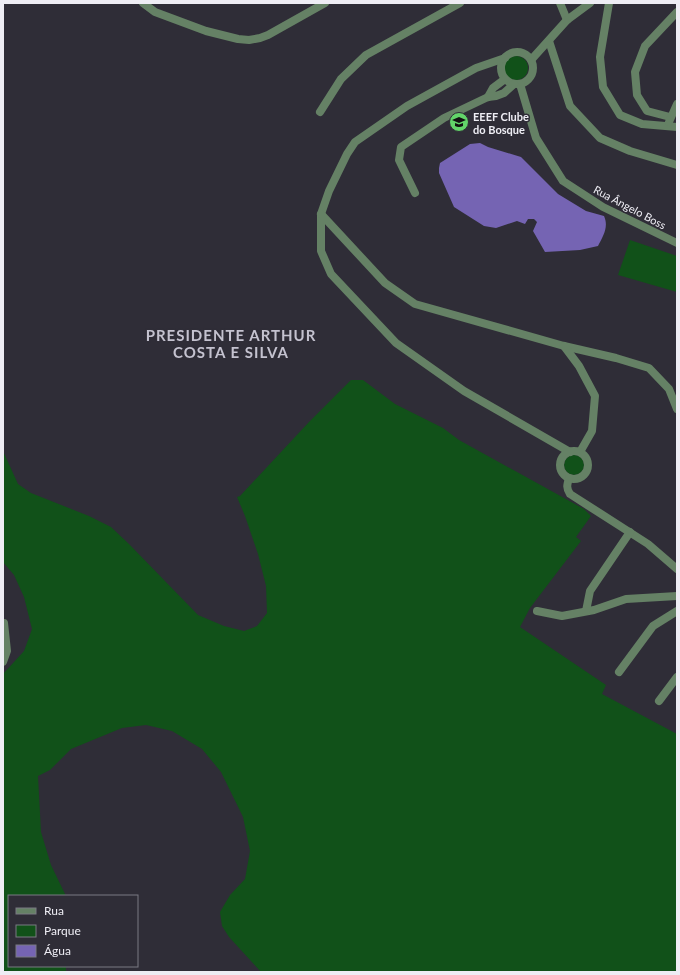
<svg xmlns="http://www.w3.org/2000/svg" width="680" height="975" viewBox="0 0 680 975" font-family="Lato,sans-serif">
<rect width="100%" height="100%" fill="#2f2d37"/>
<g fill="#115119">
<circle cx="516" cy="68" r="12"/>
<polygon points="630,240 677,256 677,292 618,275"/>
<polygon points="351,380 363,380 395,404 443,428 459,440 584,509 591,516 576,537 581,541 530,608 520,627 606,685 602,694 677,734 677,972 261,972 229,937 222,926 220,912 230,895 245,879 250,851 243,817 221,772 202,749 172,731 146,725 122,728 71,749 50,770 38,776 41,832 51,865 66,896 9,896 9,966 66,966 66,972 3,972 3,674 24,651 32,629 24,597 14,575 3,562 3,451 18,484 31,493 89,516 111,527 129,544 198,615 224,626 244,631 257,626 267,613 266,586 258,554 245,516 237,497 240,496 309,422"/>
<circle cx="574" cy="465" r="10"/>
</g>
<path fill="#7564b3" d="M 480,143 L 488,147 L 521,157 L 558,194 L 586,211 L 604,216 C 609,227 603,236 598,246 L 580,250 L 545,252 L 533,231 L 537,222 L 534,219 L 528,219 L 525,224 L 517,221 L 496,228 L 484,226 L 454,207 L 439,173 L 439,168 L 440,163 L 470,144 Z"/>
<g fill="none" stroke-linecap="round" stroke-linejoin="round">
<g stroke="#658165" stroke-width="8">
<polyline points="143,3 155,12 206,31 238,39 249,40 260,38 268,35 325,3"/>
<polyline points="560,3 567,20"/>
<polyline points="609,3 600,57 603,87 620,115 642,124 677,127"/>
<polyline points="549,41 570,106 600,138 630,151 677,165"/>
<circle cx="517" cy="68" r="16"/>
<polyline points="505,58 476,68 407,106 355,142 347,154 329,191 321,214 321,251 331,274 396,343 464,391 570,452"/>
<polyline points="531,60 567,20 590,3"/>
<polyline points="520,84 536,138 563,181 603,207 677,243"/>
<polyline points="488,97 493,88 505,79"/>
<polyline points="320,112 341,79 366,55 460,3"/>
<polyline points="670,117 647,111 637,95 635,72 645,46 677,12"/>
<polyline points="669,122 677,104"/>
<polyline points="415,193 399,160 401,147 444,118 488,97 496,96 504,93 514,84"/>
<polyline points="321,214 385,283 415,304 564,346 616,358 649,368 669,389 677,409"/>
<polyline points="564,346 579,366 595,396 592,431 580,452"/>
<circle cx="574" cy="465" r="14"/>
<path d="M 569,478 C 567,485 566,488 570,494 L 648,544 L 677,569"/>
<polyline points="537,611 562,616 594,610 626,599 677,596"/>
<polyline points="586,611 590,591 630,532"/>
<polyline points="3,662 7,651 4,623"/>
<polyline points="619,672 653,626 677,611"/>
<polyline points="659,701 677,677"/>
</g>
</g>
<defs>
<symbol id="school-disc" viewBox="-11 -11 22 22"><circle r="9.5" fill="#62d469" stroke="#2f2d37"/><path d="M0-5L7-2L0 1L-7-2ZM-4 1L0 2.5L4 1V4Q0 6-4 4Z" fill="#111"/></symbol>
</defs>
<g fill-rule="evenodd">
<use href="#school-disc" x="448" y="111" width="22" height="22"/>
</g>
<g text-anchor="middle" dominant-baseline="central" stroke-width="3" stroke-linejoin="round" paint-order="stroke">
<g font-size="11" font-weight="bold" fill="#eeedf4" stroke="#2f2d37" text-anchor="start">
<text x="473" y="116">EEEF Clube<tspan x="473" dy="13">do Bosque</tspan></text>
</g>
<g font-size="11" fill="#eeedf4" stroke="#2f2d37">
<text transform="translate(630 207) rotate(28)">Rua Ângelo Boss</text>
</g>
<g font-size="15" font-weight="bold" letter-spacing="1" fill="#c4c2cf" stroke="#2f2d37">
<text x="231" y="335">PRESIDENTE ARTHUR<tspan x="231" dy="17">COSTA E SILVA</tspan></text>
</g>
</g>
<rect width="680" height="975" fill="none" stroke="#eeedf4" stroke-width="8"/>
<rect x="8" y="895" width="130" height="72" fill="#2f2d37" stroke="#7b7a83"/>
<rect x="16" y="908" width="20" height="6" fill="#658165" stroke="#7b7a83"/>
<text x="44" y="915" font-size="12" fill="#eeedf4">Rua</text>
<rect x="16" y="925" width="20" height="12" fill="#115119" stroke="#7b7a83"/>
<text x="44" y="935" font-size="12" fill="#eeedf4">Parque</text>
<rect x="16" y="945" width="20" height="12" fill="#7564b3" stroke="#7b7a83"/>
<text x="44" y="955" font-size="12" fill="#eeedf4">Água</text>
</svg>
